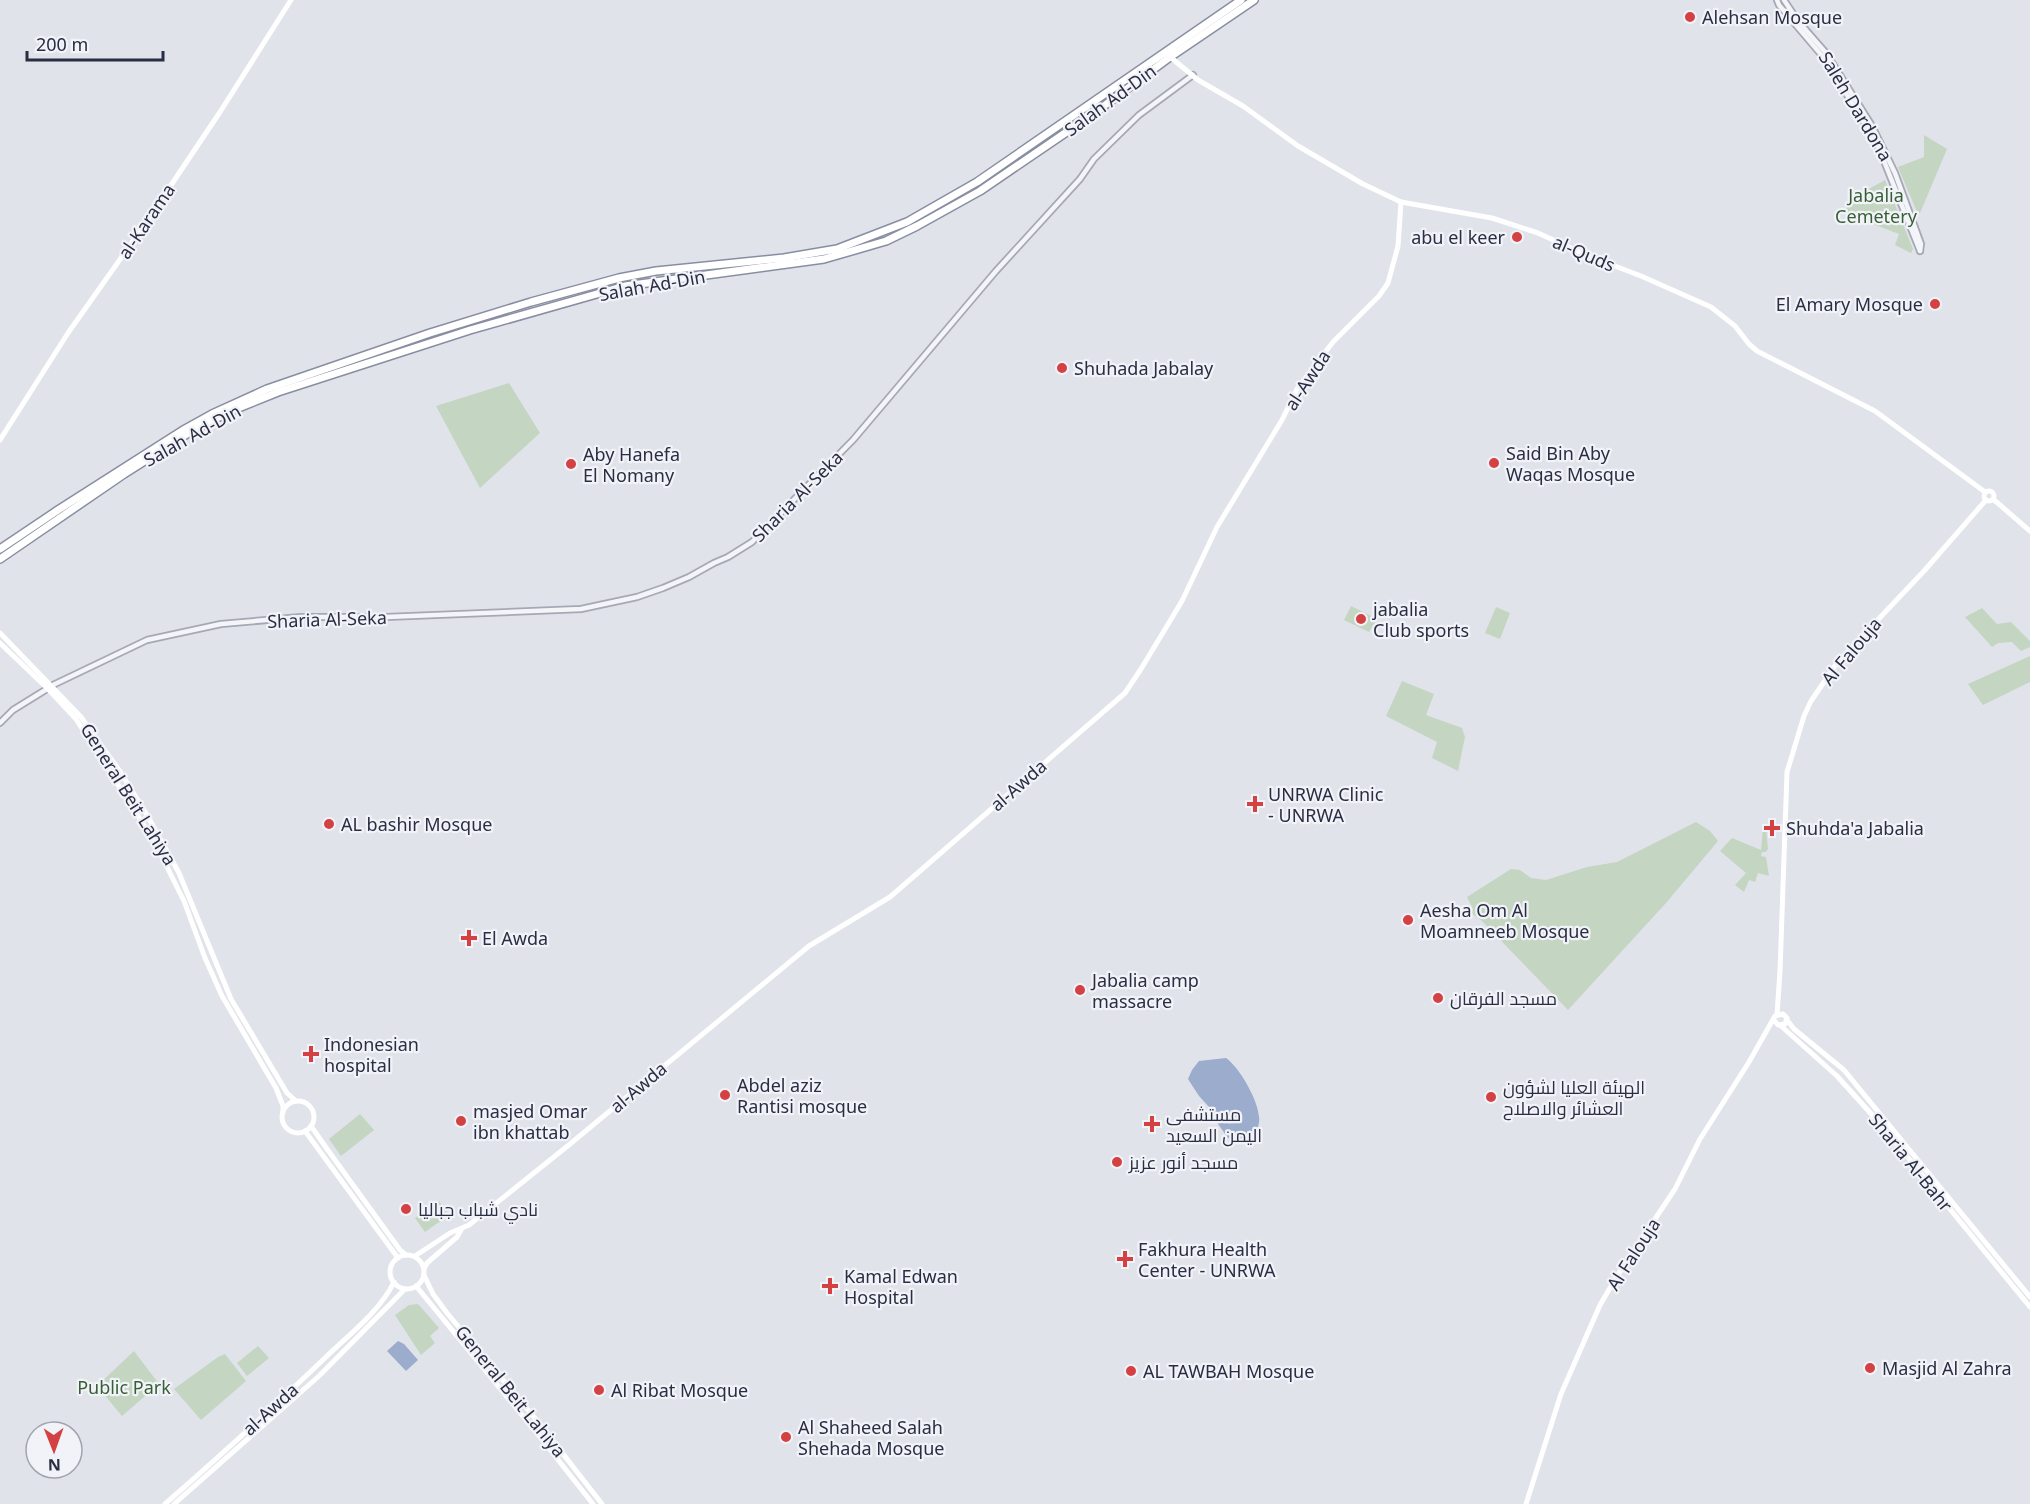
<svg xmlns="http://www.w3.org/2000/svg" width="2030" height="1504" viewBox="0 0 2030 1504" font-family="'Noto Sans',Cairo,sans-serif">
<rect width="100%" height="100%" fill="#e1e3ea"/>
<g fill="#c4d5c2">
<polygon points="1924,135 1947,149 1920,213 1917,212 1898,167 1924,157"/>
<polygon points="1885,180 1913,249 1911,253 1895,245 1899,234 1844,213 1849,200"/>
<polygon points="509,383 540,433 480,488 436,406"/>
<polygon points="1351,606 1377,619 1369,632 1344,620"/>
<polygon points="1496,607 1510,613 1500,639 1485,633"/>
<polygon points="1982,608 1997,624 2011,622 2030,641 2030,647 2021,651 2012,642 1998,643 1992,647 1965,617"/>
<polygon points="2030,656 2030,682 1983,705 1968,684"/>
<polygon points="1402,681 1434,694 1426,715 1462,728 1465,737 1458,771 1432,758 1437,742 1386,716"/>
<polygon points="1696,822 1710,831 1718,841 1666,903 1568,1010 1481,920 1471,913 1473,909 1467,897 1511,869 1520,870 1531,878 1546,880 1587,867 1617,862"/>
<polygon points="1763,828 1766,828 1768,849 1766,852 1762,852 1761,856 1766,857 1769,876 1758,873 1755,882 1749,880 1744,892 1735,885 1746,873 1720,851 1732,838 1761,850"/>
<polygon points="360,1114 374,1130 341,1156 329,1139"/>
<polygon points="439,1201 449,1215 425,1232 415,1218"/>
<polygon points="418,1304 439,1328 430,1336 435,1343 421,1355 395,1315 409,1305"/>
<polygon points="258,1346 269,1358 247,1376 237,1363"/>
<polygon points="134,1351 159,1384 122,1416 97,1386"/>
<polygon points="225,1354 246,1381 201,1420 174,1389 218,1357"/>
</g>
<g fill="#9baccc">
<path d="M 1226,1058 C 1240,1068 1258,1100 1259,1117 C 1260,1121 1258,1127 1257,1131 L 1243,1140 L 1228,1138 L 1218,1124 L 1219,1118 L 1199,1096 L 1188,1079 L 1192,1070 L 1199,1061 Z"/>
<polygon points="398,1341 404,1344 418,1360 406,1371 387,1351"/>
</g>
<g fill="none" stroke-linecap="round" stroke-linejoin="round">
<defs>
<g id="tertiary">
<polyline points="1777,0 1779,5 1824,58 1867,127 1880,151 1920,251"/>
<polyline points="1784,0 1798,21 1826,53 1872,126 1895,173 1921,244 1920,251"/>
<polyline points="0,723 13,710 55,684 147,640 221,624 301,617 386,617 581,609 637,597 663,588 689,577 714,563 728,557 752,542 853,440 996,271 1080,179 1094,159 1139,115 1193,75"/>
</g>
<g id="trunk">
<polyline points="0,549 58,510 185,429 212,414 267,389 430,333 531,302 619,278 656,271 784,258 837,249 907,222 977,182 1241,0"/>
<polyline points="0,559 124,474 190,432 231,411 278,392 470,330 625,286 824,259 886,241 917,226 980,191 1093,114 1170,57 1254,0"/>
</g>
</defs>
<use href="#tertiary" stroke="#a6a9b5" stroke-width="8"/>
<use href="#trunk" stroke="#888ea2" stroke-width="10"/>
<use href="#tertiary" stroke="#f4f5f8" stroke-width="4.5"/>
<g stroke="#fff" stroke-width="5">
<polyline points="1169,56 1198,80 1243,106 1298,146 1363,184 1401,202 1492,218 1538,233 1586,255 1641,276 1711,307 1735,326 1749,344 1757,351 1875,411 1985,492"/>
<polyline points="0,440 68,333 145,224 220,112 291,0"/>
<circle cx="1989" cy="496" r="5"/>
<polyline points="1993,499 2030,531"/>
<polyline points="0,633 81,717 121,773 147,815 179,873 231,999 287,1093 296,1101"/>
<polyline points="0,643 48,689 76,719 154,841 184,901 205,958 222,996 276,1088 283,1106 283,1112"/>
<polyline points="1777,1015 1780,971 1787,772 1804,716 1811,701 1837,663 1924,571 1986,500"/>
<polyline points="1787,1020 1794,1029 1844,1070 2030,1297"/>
<polyline points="1781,1026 1837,1076 1883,1127 2030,1307"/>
<circle cx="298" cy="1117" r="16"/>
<polyline points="311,1126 327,1149 400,1250 406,1255"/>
<polyline points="305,1131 398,1258"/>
<circle cx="407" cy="1272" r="17"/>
<polyline points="415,1256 450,1233 469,1225 570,1144 809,946 890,897 1125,693 1141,669 1182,601 1217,527 1282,420 1297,389 1333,342 1379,296 1388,283 1398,246 1401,202"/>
<polyline points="424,1269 427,1263 457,1237 461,1230"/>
<polyline points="424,1275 433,1294 447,1313 539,1423 602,1504"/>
<polyline points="416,1286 540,1437 593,1504"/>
<path d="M 165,1504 C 220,1456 274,1407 327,1356 C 350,1334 380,1311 394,1282"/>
<polyline points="174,1504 319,1376 405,1289"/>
<polyline points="1526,1504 1561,1394 1600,1305 1617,1276 1675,1189 1700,1139 1749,1062 1775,1016 1783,1014 1787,1018 1785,1024 1778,1025 1774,1020"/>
</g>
<use href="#trunk" stroke="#fff" stroke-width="7"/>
</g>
<g fill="#d44143" stroke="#f1f3f8" stroke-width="2">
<circle cx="1690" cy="17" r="6"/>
<circle cx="1517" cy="237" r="6"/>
<circle cx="1935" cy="304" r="6"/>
<circle cx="1062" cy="368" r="6"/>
<circle cx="1494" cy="463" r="6"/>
<circle cx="571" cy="464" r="6"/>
<circle cx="1361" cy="619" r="6"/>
<path d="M1252 795h6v6h6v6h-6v6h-6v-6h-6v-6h6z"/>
<circle cx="329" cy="824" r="6"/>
<path d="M1769 819h6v6h6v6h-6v6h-6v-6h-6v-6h6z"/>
<circle cx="1408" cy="920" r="6"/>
<path d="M466 929h6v6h6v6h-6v6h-6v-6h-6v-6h6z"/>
<circle cx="1080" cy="990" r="6"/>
<circle cx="1438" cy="998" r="6"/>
<path d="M308 1045h6v6h6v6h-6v6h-6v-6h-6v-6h6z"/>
<circle cx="725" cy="1095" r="6"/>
<circle cx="1491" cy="1097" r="6"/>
<circle cx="461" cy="1121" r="6"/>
<path d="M1149 1115h6v6h6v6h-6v6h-6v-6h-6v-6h6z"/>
<circle cx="1117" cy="1162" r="6"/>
<circle cx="406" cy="1209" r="6"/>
<path d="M1122 1250h6v6h6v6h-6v6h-6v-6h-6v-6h6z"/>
<path d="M827 1277h6v6h6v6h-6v6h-6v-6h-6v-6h6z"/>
<circle cx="1870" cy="1368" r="6"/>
<circle cx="1131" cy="1371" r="6"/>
<circle cx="599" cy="1390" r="6"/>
<circle cx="786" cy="1437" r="6"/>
</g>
<g text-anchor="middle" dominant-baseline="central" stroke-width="4.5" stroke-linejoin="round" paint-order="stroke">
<g font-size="18" fill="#292e43" stroke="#f1f3f8" text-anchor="start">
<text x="1702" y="17">Alehsan Mosque</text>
<text x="1505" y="237" text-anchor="end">abu el keer</text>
<text x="1923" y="304" text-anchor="end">El Amary Mosque</text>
<text x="1074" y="368">Shuhada Jabalay</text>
<text x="1506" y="453">Said Bin Aby<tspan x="1506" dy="21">Waqas Mosque</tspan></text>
<text x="583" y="454">Aby Hanefa<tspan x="583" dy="21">El Nomany</tspan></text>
<text x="1373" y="609">jabalia<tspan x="1373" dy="21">Club sports</tspan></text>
<text x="1268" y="794">UNRWA Clinic<tspan x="1268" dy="21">- UNRWA</tspan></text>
<text x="341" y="824">AL bashir Mosque</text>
<text x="1786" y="828">Shuhda'a Jabalia</text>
<text x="1420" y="910">Aesha Om Al<tspan x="1420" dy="21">Moamneeb Mosque</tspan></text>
<text x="482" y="938">El Awda</text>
<text x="1092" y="980">Jabalia camp<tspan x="1092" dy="21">massacre</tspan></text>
<text x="1450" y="998">مسجد الفرقان</text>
<text x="324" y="1044">Indonesian<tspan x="324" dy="21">hospital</tspan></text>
<text x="737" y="1085">Abdel aziz<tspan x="737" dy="21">Rantisi mosque</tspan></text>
<text x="1503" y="1087">الهيئة العليا لشؤون<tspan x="1503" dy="21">العشائر والاصلاح</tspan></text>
<text x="473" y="1111">masjed Omar<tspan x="473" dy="21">ibn khattab</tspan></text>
<text x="1166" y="1114">مستشفى<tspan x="1166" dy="21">اليمن السعيد</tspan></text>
<text x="1129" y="1162">مسجد أنور عزيز</text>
<text x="418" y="1209">نادي شباب جباليا</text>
<text x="1138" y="1249">Fakhura Health<tspan x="1138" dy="21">Center - UNRWA</tspan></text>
<text x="844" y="1276">Kamal Edwan<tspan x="844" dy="21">Hospital</tspan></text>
<text x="1882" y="1368">Masjid Al Zahra</text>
<text x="1143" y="1371">AL TAWBAH Mosque</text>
<text x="611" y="1390">Al Ribat Mosque</text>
<text x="798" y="1427">Al Shaheed Salah<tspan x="798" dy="21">Shehada Mosque</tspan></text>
</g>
<g font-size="18" fill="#292e43" stroke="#f1f3f8">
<text transform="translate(1110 100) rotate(-36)">Salah Ad-Din</text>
<text transform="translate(1856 106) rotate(59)">Saleh Dardona</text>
<text transform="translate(146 221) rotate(-56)">al-Karama</text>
<text transform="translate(1584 253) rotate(23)">al-Quds</text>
<text transform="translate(652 285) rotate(-10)">Salah Ad-Din</text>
<text transform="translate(1307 380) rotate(-57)">al-Awda</text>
<text transform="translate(192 435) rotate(-29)">Salah Ad-Din</text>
<text transform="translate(797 496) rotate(-45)">Sharia Al-Seka</text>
<text transform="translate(327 619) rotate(-2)">Sharia Al-Seka</text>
<text transform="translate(1851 651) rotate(-50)">Al Falouja</text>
<text transform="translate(1018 785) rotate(-41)">al-Awda</text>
<text transform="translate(129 794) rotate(58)">General Beit Lahiya</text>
<text transform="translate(638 1087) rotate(-40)">al-Awda</text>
<text transform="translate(1911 1162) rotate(51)">Sharia Al-Bahr</text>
<text transform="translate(1633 1254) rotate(-57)">Al Falouja</text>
<text transform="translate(511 1391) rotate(51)">General Beit Lahiya</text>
<text transform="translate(270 1409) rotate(-42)">al-Awda</text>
</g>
<g font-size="18" fill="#375f35" stroke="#f1f3f8">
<text x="1876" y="195">Jabalia<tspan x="1876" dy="21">Cemetery</tspan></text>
<text x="124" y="1387">Public Park</text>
</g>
</g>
<g transform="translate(54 1450) rotate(179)"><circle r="28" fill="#f1f3f8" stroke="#a1a4b0" stroke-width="1.5"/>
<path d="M0-4.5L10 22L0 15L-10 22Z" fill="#d44143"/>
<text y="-9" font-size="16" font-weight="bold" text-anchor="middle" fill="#292e43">N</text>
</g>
<path d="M27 51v9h136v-9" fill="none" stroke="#292e43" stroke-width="3"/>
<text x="36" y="51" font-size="18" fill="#292e43" stroke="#f1f3f8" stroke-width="4.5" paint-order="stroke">200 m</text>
</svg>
